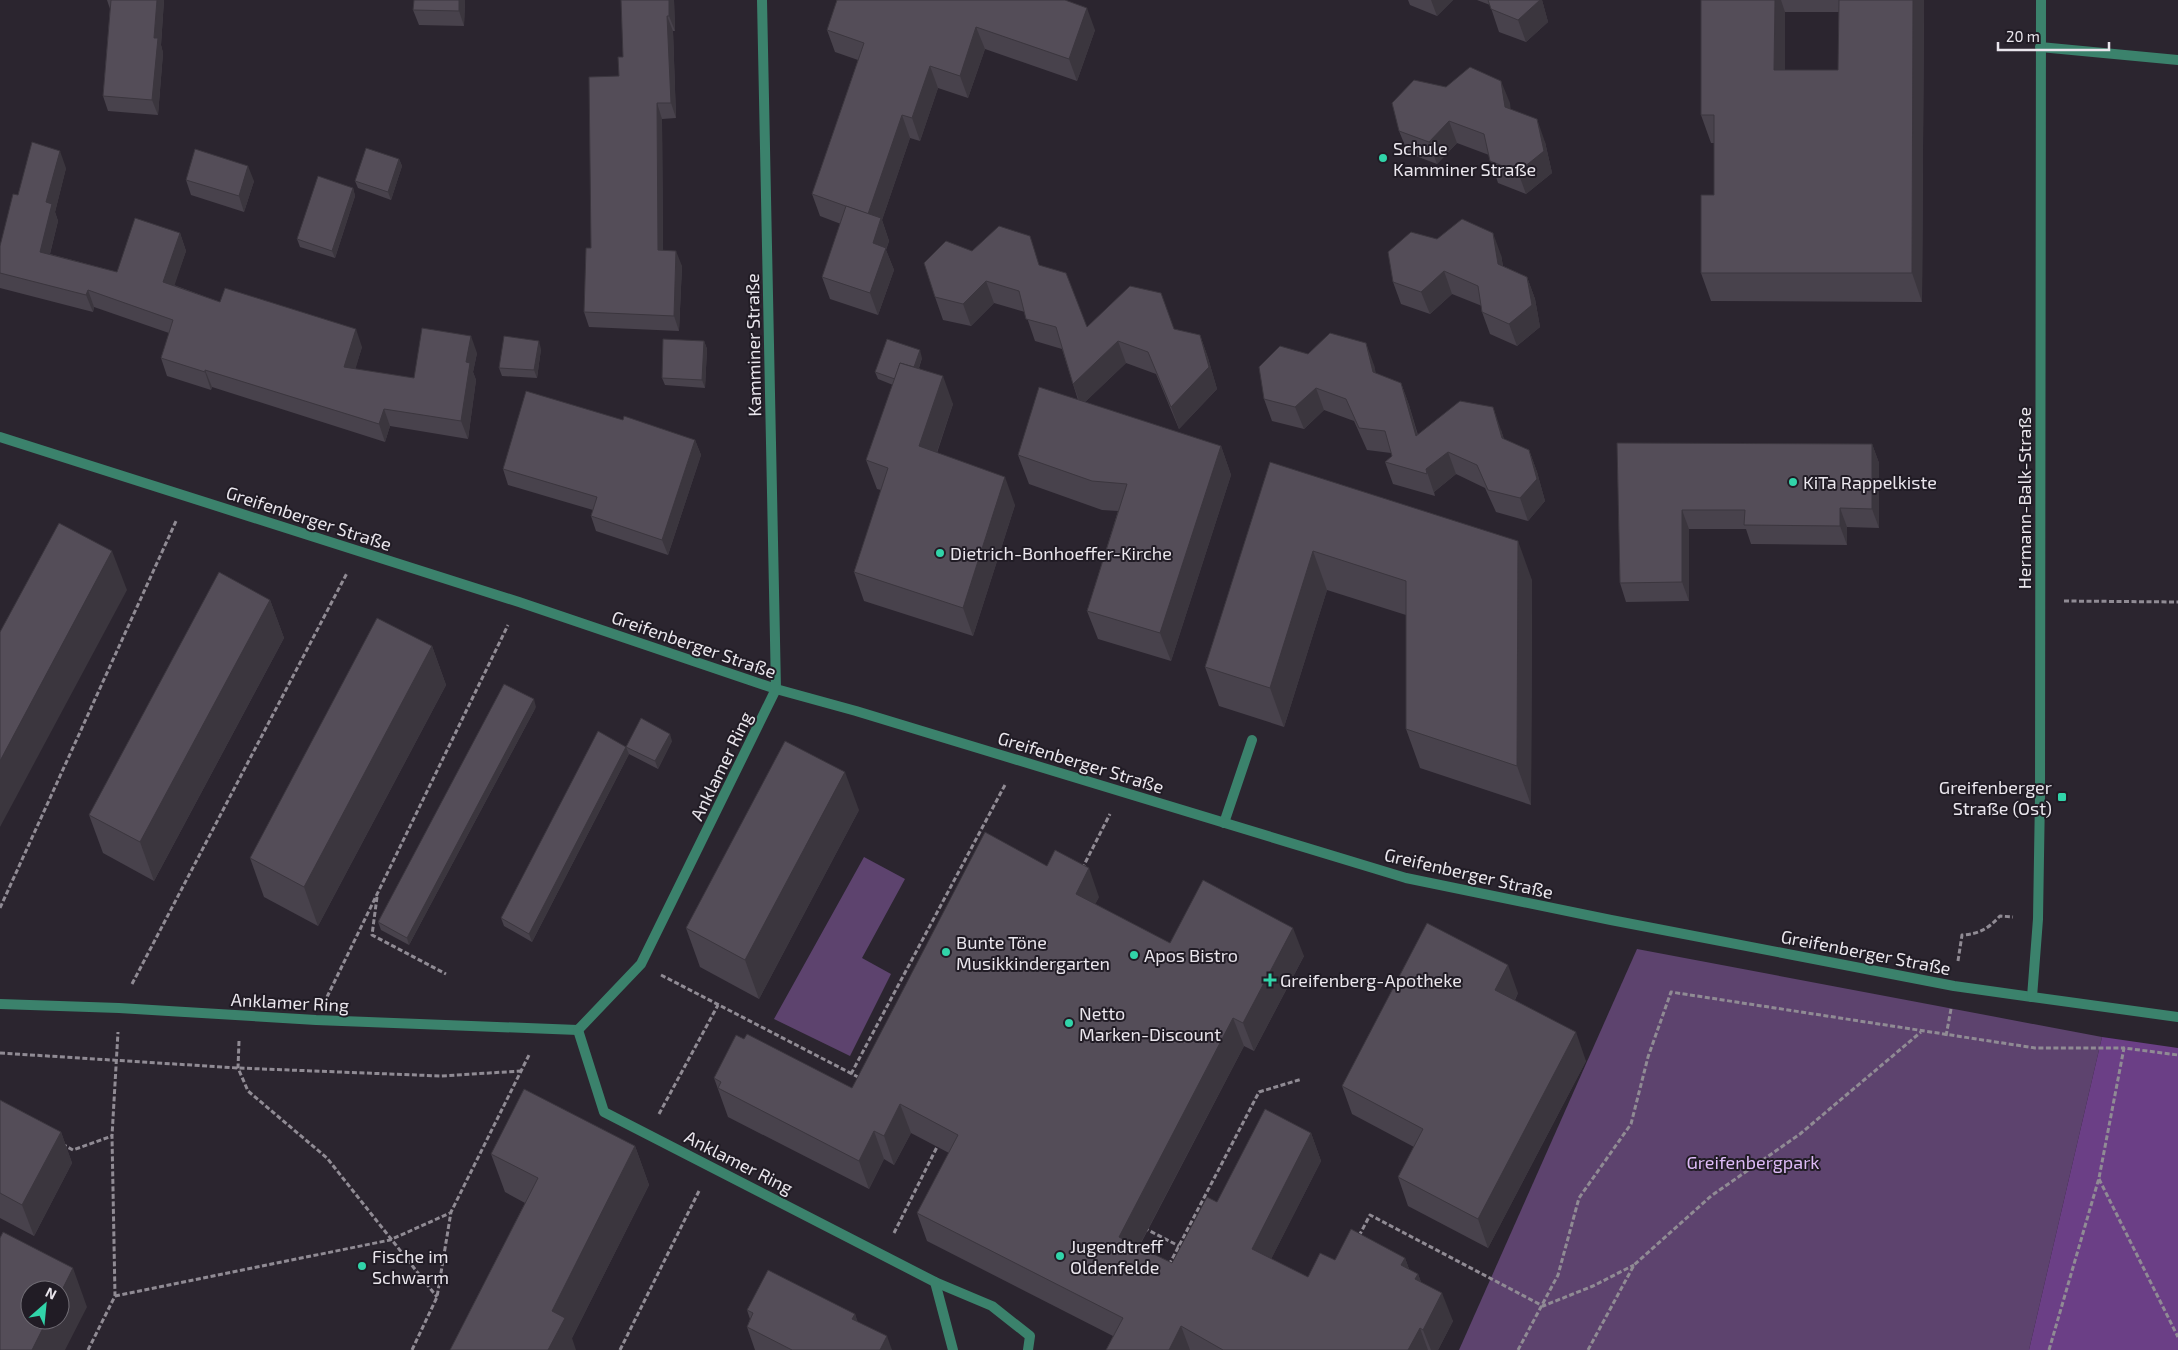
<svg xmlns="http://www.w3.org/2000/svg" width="2178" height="1350" viewBox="0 0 2178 1350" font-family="'Exo 2',sans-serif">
<rect width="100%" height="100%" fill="#2b252f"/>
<g fill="#5d436e">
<polygon points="864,857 905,879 862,958 891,974 850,1056 774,1019"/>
<polygon points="1637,949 2102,1037 2029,1350 1459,1350"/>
</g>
<polygon fill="#6b3f86" points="2102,1037 2178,1048 2178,1350 2029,1350"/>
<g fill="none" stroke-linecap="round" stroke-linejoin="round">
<g stroke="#908b94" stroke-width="3" stroke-dasharray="5 2.5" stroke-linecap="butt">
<polyline points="2064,601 2178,602"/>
<polyline points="1082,869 1110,814"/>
<polyline points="377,897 372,935 446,974"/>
<polyline points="0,908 177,519"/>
<path d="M 1958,961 L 1962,935 C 1979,934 1988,929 2000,916 L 2013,917"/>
<polyline points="661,975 860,1078"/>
<polyline points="132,984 347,573"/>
<polyline points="327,997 508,625"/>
<polyline points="1946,1036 1951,1009"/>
<polyline points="239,1041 238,1068 248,1091 327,1158 437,1297"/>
<polyline points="0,1053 238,1068 441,1076 521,1071"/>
<polyline points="851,1074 1006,783"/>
<polyline points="659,1114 718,1005"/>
<polyline points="62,1144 73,1150 112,1136"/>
<polyline points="2099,1179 2178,1337"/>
<polyline points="1144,1228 1179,1246"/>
<polyline points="894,1233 938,1145"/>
<polyline points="1359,1236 1370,1215 1543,1306 1593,1286 1634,1265"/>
<polyline points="1169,1265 1259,1092 1302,1079"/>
<polyline points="115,1296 390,1240 450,1213"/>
<polyline points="88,1350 115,1296 112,1136 118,1032"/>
<polyline points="412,1350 437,1297 451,1212 530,1053"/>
<polyline points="620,1350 700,1189"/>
<polyline points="1518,1350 1558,1275 1579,1198 1631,1124 1648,1057 1671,992 2035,1048 2124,1048"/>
<polyline points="1588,1350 1634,1265 1711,1196 1800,1134 1921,1032"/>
<polyline points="2049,1350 2099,1178 2124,1048 2178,1055"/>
</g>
<polyline stroke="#3b826c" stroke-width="10" points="1224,823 1252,740"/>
<g stroke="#3b826c" stroke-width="10">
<polyline points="2040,47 2178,60"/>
<polyline points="0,437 519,602 776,689 856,711 1406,878 1611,920 1954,986 2032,997"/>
<polyline points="0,1004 119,1008 316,1020 578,1030 641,964 776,689 762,0"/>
<polyline points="578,1030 604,1112 935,1282 992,1306 1030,1336 1028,1350"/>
<polyline points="935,1282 953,1350"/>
</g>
<polyline stroke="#3b826c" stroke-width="10" points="2041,0 2040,795 2038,919 2032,997 2178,1017"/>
</g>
<g fill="#48424c" fill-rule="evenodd">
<polygon points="107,0 164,0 161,45 163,53 158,115 108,111 103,96 110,9"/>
<polygon points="465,0 464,26 419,25 413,10"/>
<polygon points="674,0 675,31 673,31 676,118 662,119 663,250 682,266 679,331 589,327 584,312 591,248 623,57"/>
<polygon points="837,0 1095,30 1077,81 985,49 968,98 938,88 920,141 910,138 882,220 889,241 886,250 894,270 878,315 830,299 822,277 841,224 820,216 812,194 858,60 835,52 827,30"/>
<polygon points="1408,0 1453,0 1437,16 1410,5"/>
<polygon points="1477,0 1542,0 1548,22 1526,42 1499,32 1490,5"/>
<path d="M 1701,0 L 1924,0 L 1922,302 L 1711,301 L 1701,273 L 1714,195 L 1714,143 L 1711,143 L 1701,115 ZM 1785,12 L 1839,12 L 1838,70 L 1785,70 Z"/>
<polygon points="1510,103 1510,109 1545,142 1552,173 1526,194 1498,183 1489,155 1457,143 1437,164 1408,153 1399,131"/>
<polygon points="399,159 402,166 391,200 358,188 355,181"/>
<polygon points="66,168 55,212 58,221 50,254 117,272 180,233 186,251 174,285 220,302 362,347 355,369 414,378 477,353 473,372 476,380 468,439 390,426 385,442 212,387 211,390 167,376 161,358 169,333 94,307 93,312 0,288 0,273 18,195"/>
<polygon points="186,180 254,181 244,212 191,195"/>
<polygon points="353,188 355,196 335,258 300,247 297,239"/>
<polygon points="972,251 1040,265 1087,327 1174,329 1200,335 1208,358 1217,389 1179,429 1156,374 1126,363 1085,402 1221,446 1231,475 1171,661 1098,639 1087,611 1118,511 1102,510 1029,484 1018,455 1078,400 1062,349 1035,341 1025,312 994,303 971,326 943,320 935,297"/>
<polygon points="1501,255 1503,266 1527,277 1535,299 1540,327 1517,346 1490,334 1482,312 1482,306 1452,294 1430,314 1401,304 1393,282"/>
<polygon points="704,341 707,349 705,388 665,385 662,378"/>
<polygon points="541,349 537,378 502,376 499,368"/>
<polygon points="1308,354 1374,365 1375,373 1401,383 1409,405 1418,435 1501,430 1504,439 1529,450 1537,472 1545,501 1528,521 1496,512 1485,488 1456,474 1434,492 1435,496 1393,484 1385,462 1392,456 1391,453 1367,450 1354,421 1324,410 1304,429 1272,421 1264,399"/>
<polygon points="922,358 919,368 953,404 937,453 1015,505 973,636 864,601 854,572 881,490 877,489 866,460 893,385 878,379 875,372"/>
<polygon points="623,420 695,440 701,455 668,555 596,531 591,516 593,510 508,485 503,469"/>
<polygon points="1617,443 1872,444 1879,463 1879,528 1847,527 1847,545 1751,544 1746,529 1689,529 1689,601 1626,602 1620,583"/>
<polygon points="1270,462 1532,580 1531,805 1420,768 1406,729 1406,615 1327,590 1284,727 1219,706 1205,667"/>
<polygon points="270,600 284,638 154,881 103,853 89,815"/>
<polygon points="432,646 446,685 318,926 264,897 250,858"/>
<polygon points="536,707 409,945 381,930 378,922"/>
<polygon points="672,741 658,769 629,754 532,942 504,926 501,918 626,747"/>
<polygon points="859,810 759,999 700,967 686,928"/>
<polygon points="1099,897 1095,904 1170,943 1304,956 1254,1051 1244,1046 1139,1247 1172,1263 1217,1202 1311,1133 1321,1161 1271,1259 1308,1277 1335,1260 1405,1258 1409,1269 1418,1274 1421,1282 1453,1321 1438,1350 1106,1350 1113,1336 927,1241 917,1213 949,1153 911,1133 894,1165 884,1159 869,1189 728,1117 714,1078 744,1039 852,1088"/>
<polygon points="1518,993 1515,1000 1586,1061 1488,1248 1408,1206 1398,1177 1414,1147 1352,1114 1342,1086"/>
<polygon points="0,1100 61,1132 72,1163 34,1236 0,1218"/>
<polygon points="635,1146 649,1185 572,1338 450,1350 525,1203 505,1192 491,1154"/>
<polygon points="747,1310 855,1314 857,1321 892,1350 755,1350 747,1327 750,1319"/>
</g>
<g fill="#3b363e">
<polygon points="157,0 164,0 161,45 163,53 158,115 152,100 154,38"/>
<polygon points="459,0 465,0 464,26 459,11"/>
<polygon points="669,0 674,0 675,31 669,16"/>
<polygon points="1431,0 1453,0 1437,16"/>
<polygon points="1540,0 1542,0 1548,22 1526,42 1518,20"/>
<polygon points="1775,0 1781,0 1785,12 1785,98 1774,70"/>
<polygon points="1913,0 1924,0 1922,302 1912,273"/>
<polygon points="1087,8 1095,30 1077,81 1069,59"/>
<polygon points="667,16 673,31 676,118 671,103"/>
<polygon points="976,27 985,49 968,98 960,76"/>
<polygon points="930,66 938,88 920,141 912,118"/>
<polygon points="1501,81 1510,103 1513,129 1505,107"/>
<polygon points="657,103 662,119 663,265 658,250"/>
<polygon points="902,115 910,138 882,220 889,241 886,250 894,270 878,315 870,293 868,214"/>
<polygon points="1537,119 1545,142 1552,173 1526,194 1518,172"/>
<polygon points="1449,121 1457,143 1437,164 1429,142"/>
<polygon points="60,151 66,168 55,212 58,221 46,269 40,252 46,202"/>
<polygon points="399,159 402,166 391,200 388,192"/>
<polygon points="248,166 254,181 244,212 239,196"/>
<polygon points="353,188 355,196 335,258 332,251"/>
<polygon points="180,233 186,251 170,299 163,282"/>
<polygon points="1493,233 1501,255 1506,286 1498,264"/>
<polygon points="676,251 682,266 679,331 674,316"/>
<polygon points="1444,271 1452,294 1430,314 1421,292"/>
<polygon points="1527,277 1535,299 1540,327 1517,346 1509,324"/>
<polygon points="986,281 994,303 971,326 963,304"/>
<polygon points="88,290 94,307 93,312 86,295"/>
<polygon points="356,329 362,347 351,384 344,367"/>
<polygon points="1200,335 1208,358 1217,389 1179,429 1171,407"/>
<polygon points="471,336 477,353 473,372 476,380 468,439 461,421 466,362"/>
<polygon points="539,341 541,349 537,378 534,370"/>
<polygon points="704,341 707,349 705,388 702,380"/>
<polygon points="1118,341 1126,363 1081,406 1073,384"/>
<polygon points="1366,343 1374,365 1381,394 1373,372"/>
<polygon points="920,350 922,358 911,391 908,383"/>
<polygon points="205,370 212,387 211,390 205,372"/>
<polygon points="943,376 953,404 929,475 919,446"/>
<polygon points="1401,383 1409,405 1424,459 1416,436"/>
<polygon points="1316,388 1324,410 1304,429 1295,407"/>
<polygon points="1493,407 1501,430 1510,460 1502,438"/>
<polygon points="384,409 390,426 385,442 379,424"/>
<polygon points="695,440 701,455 668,555 662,540"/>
<polygon points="1872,444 1879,463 1879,528 1872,509"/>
<polygon points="1221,446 1231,475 1171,661 1160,633"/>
<polygon points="1529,450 1537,472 1545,501 1528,521 1520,498"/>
<polygon points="1448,452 1456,474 1434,492 1435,496 1426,469"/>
<polygon points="1005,477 1015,505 973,636 963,608"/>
<polygon points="1840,508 1847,527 1847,545 1840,526"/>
<polygon points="1682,510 1689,529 1689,601 1682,582"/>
<polygon points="1518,541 1532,580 1531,805 1517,766"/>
<polygon points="112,551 127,590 0,827 0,761"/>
<polygon points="1313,551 1327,590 1284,727 1270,688"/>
<polygon points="270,600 284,638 154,881 140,842"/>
<polygon points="432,646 446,685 318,926 304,887"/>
<polygon points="534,699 536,707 409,945 407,938"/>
<polygon points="670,734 672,741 658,769 655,761"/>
<polygon points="626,747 629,754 532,942 529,934"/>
<polygon points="845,772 859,810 759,999 745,960"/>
<polygon points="1089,868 1099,897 1086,922 1076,894"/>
<polygon points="1293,928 1304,956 1254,1051 1243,1023"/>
<polygon points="1508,965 1518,993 1505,1018 1495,990"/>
<polygon points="1233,1018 1244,1046 1129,1265 1119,1237"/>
<polygon points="1576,1032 1586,1061 1488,1248 1478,1219"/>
<polygon points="900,1104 911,1133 894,1165 884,1136"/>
<polygon points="874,1131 884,1159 869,1189 859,1161"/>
<polygon points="61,1132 72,1163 34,1236 22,1205"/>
<polygon points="1311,1133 1321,1161 1262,1277 1252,1249"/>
<polygon points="635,1146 649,1185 572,1338 576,1350 548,1350 552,1311"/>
<polygon points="1405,1258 1415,1286 1401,1265"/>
<polygon points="73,1268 87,1307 65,1350 32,1350 47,1320 60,1320 60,1294"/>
<polygon points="1418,1274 1428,1302 1415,1279"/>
<polygon points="1442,1293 1453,1321 1438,1350 1431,1350 1423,1330"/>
<polygon points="855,1314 865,1342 852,1319"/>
<polygon points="1181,1326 1190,1350 1169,1350"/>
<polygon points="1420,1328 1428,1350 1408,1350"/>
<polygon points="887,1336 892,1350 880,1350"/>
</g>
<g fill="#544d58" stroke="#3b363e">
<polygon points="111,0 157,0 154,38 158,38 152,100 103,96"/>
<polygon points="414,0 459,0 459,11 413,10"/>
<polygon points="621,0 669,0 669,16 667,16 671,103 657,103 658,250 676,251 674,316 584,312 586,248 591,248 589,77 619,76 618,57 623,57"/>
<polygon points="837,0 1065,0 1087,8 1069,59 976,27 960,76 930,66 912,118 902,115 868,214 812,194 864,43 827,30"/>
<polygon points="1488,0 1540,0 1518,20 1491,9"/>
<polygon points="1701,0 1775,0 1774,70 1838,70 1839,0 1913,0 1912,273 1701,273 1701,195 1714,195 1714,115 1701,115"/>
<polygon points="1470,67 1501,81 1505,107 1537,119 1544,151 1518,172 1490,161 1484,134 1449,121 1429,142 1399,131 1392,103 1414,80 1446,87"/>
<polygon points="32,142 60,151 46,202 52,204 40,252 117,272 135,218 180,233 163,282 220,302 225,288 356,329 344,367 414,378 422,328 471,336 466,362 470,363 461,421 384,409 379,424 205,370 205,372 161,358 173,320 88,290 86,295 0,273 0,246 13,194 18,195"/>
<polygon points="366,148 399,159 388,192 355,181"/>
<polygon points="195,149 248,166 239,196 186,180"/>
<polygon points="318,176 353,188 332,251 297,239"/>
<polygon points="846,206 881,218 873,243 886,248 870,293 822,277"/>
<polygon points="1462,219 1493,233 1498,264 1527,277 1532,305 1509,324 1482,312 1478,286 1444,271 1421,292 1393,282 1388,252 1411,232 1437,239"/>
<polygon points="999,226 1030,236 1039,265 1066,273 1087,327 1130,286 1161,293 1174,329 1200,335 1209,367 1171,407 1148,352 1118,341 1073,384 1056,327 1026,319 1019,291 986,281 963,304 935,297 924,263 946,241 972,251"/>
<polygon points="1330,333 1366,343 1373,372 1401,383 1416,436 1460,401 1493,407 1502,438 1529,450 1537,479 1520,498 1488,490 1477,465 1448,452 1426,469 1427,474 1385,462 1392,456 1385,431 1359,428 1346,399 1316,388 1295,407 1264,399 1259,367 1280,346 1308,354"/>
<polygon points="504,336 539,341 534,370 499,368"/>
<polygon points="663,339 704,341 702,380 662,378"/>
<polygon points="887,339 920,350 914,367 900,363 895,379 875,372"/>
<polygon points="900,363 943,376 919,446 1005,477 963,608 854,572 888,468 866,460"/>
<polygon points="1039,387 1221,446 1160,633 1087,611 1127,484 1092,481 1018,455"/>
<polygon points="526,391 623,420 624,416 695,440 662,540 591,516 597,497 503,469"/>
<polygon points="1617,443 1872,444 1872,509 1840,508 1840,526 1744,525 1745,510 1682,510 1682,582 1620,583"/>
<polygon points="1270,462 1518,541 1517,766 1406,729 1406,581 1313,551 1270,688 1205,667"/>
<polygon points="59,523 112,551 0,761 0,632"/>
<polygon points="219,572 270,600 140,842 89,815"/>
<polygon points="377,618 432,646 304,887 250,858"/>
<polygon points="504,684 534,699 407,938 378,922"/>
<polygon points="641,718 670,734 655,761 626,747"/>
<polygon points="598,731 626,747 529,934 501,918"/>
<polygon points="785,741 845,772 745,960 686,928"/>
<polygon points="985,832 1047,866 1055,850 1089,868 1076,894 1170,943 1203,880 1293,928 1243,1023 1233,1018 1119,1237 1172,1263 1207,1197 1217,1202 1265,1109 1311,1133 1252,1249 1308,1277 1320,1253 1335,1260 1351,1229 1405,1258 1401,1265 1418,1274 1415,1279 1442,1293 1423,1330 1420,1328 1408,1350 1223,1350 1181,1326 1169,1350 1106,1350 1123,1318 917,1213 958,1135 900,1104 884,1136 874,1131 859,1161 718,1088 721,1082 714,1078 736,1035 744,1039 747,1034 852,1088"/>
<polygon points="1427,923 1508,965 1495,990 1576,1032 1478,1219 1398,1177 1423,1129 1342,1086"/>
<polygon points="524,1089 635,1146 552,1311 565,1318 548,1350 450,1350 538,1178 491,1154"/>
<polygon points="0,1100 61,1132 22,1205 0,1193"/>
<polygon points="3,1232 73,1268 60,1294 60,1290 30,1290 30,1320 47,1320 32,1350 0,1350 0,1238"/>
<polygon points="768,1270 855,1314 852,1319 887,1336 880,1350 792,1350 747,1327 753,1313 747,1310"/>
</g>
<g fill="#31d4a9" stroke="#211c25" stroke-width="2">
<circle cx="1383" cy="158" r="5"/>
<circle cx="1793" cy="482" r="5"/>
<circle cx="940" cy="553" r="5"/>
<rect x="2057" y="792" width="10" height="10" rx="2.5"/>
<circle cx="946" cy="952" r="5"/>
<circle cx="1134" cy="955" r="5"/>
<path d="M1267.5 972.5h5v5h5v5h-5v5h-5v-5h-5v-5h5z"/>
<circle cx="1069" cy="1023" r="5"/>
<circle cx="1060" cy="1256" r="5"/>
<circle cx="362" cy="1266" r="5"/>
</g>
<g text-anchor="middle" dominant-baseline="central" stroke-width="4" stroke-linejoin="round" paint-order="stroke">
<g font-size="18" fill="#eae6ed" stroke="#211c25" text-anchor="start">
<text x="1393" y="148">Schule<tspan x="1393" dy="21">Kamminer Straße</tspan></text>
<text x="1803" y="482">KiTa Rappelkiste</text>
<text x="950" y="553">Dietrich-Bonhoeffer-Kirche</text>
<text x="2052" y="787" text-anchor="end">Greifenberger<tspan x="2052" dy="21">Straße (Ost)</tspan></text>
<text x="956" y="942">Bunte Töne<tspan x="956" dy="21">Musikkindergarten</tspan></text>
<text x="1144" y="955">Apos Bistro</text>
<text x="1280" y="980">Greifenberg-Apotheke</text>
<text x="1079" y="1013">Netto<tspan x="1079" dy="21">Marken-Discount</tspan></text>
<text x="1070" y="1246">Jugendtreff<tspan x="1070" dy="21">Oldenfelde</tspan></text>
<text x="372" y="1256">Fische im<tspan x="372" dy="21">Schwarm</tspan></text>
</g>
<g font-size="18" fill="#eae6ed" stroke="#211c25">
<text transform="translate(753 345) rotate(-91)">Kamminer Straße</text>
<text transform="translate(2024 498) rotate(-90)">Hermann-Balk-Straße</text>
<text transform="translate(309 518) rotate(18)">Greifenberger Straße</text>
<text transform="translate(694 644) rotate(19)">Greifenberger Straße</text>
<text transform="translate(1081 762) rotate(17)">Greifenberger Straße</text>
<text transform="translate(721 766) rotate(-64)">Anklamer Ring</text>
<text transform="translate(1469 873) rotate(13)">Greifenberger Straße</text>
<text transform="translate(1866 952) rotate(11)">Greifenberger Straße</text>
<text transform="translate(290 1002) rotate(3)">Anklamer Ring</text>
<text transform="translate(739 1162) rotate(27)">Anklamer Ring</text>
</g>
<g font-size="18" fill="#debbf7" stroke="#211c25">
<text x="1753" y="1162">Greifenbergpark</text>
</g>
</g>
<g transform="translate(45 1305) rotate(27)"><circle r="24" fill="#211c25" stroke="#716d75"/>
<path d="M0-4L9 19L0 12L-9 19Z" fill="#31d4a9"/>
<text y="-8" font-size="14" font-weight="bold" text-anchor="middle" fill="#eae6ed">N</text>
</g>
<path d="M1998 42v8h111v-8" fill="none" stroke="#eae6ed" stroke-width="2.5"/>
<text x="2006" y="42" font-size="15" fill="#eae6ed" stroke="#211c25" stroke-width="4" paint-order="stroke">20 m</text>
</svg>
